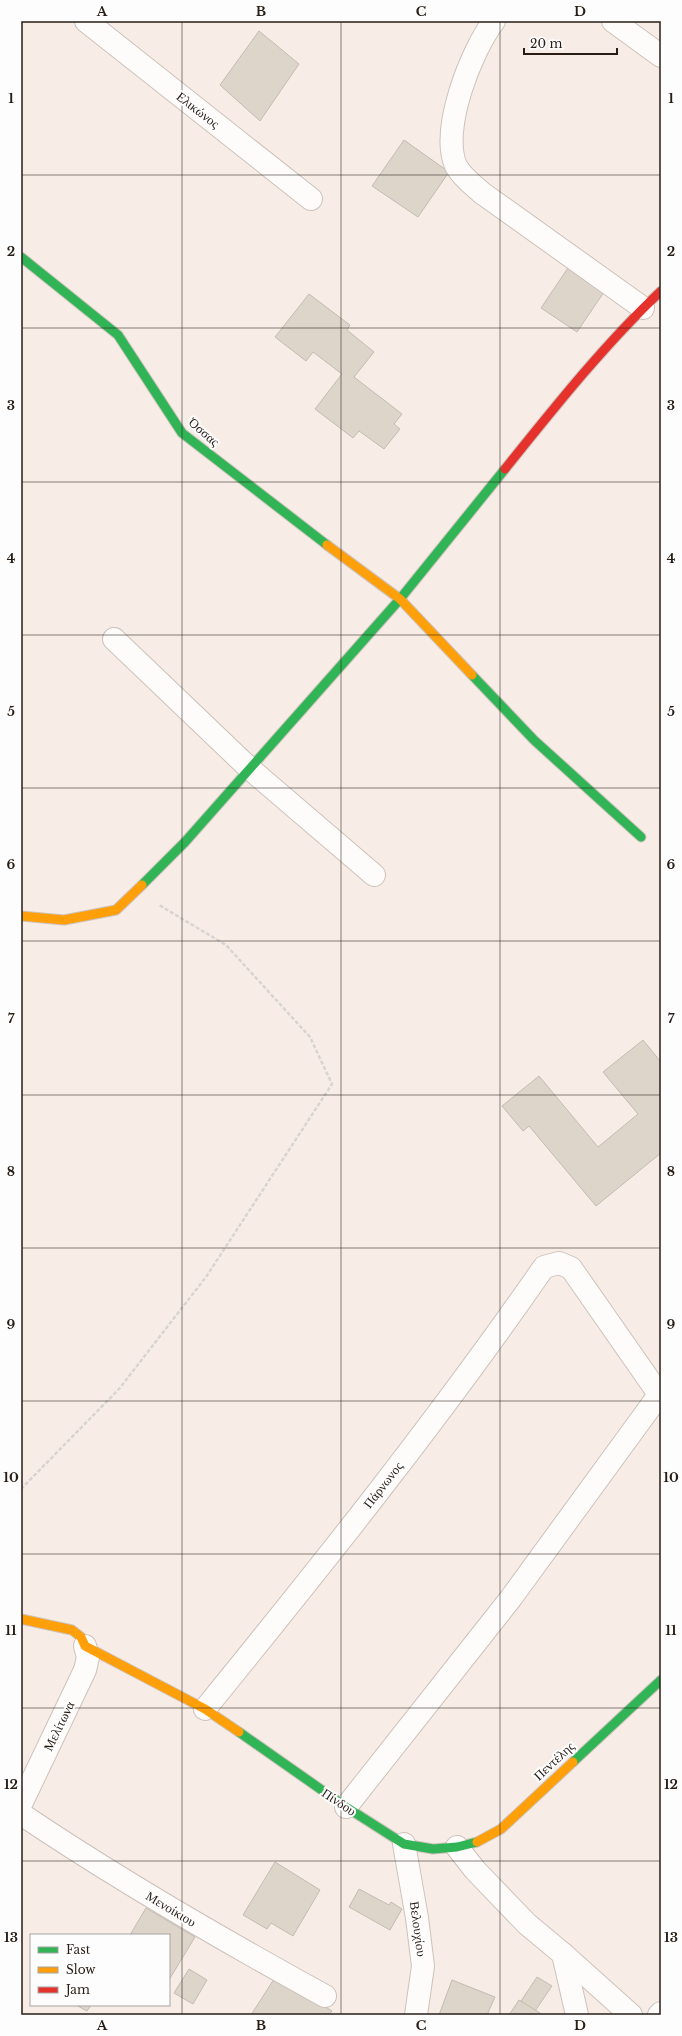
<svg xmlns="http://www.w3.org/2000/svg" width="682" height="2036" viewBox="0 0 682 2036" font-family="'Libre Baskerville',serif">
<rect width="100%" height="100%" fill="#f7ede6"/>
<g fill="#ddd5c9" stroke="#c3bcb3">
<polygon points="259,31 299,64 260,121 220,85"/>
<polygon points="404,140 449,172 418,217 372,186"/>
<polygon points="568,268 604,292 577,332 541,308"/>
<polygon points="309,294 350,325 347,330 374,352 354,377 402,414 394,424 400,429 384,449 359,431 353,438 315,409 342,374 313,352 306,361 275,337"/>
<polygon points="643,1040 661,1062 661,1153 596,1206 529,1126 523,1131 502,1106 539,1076 598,1147 638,1114 603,1072"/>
<polygon points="275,1862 320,1890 293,1936 271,1923 267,1929 243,1915"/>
<polygon points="359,1889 389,1905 391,1902 402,1909 390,1930 349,1907"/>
<polygon points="146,1908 195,1937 169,1980 169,1935 130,1935"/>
<polygon points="189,1969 207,1980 193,2004 174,1993"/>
<polygon points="276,1976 332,2011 329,2015 251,2015"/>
<polygon points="537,1977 552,1986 535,2011 521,2001"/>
<polygon points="452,1980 495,1997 487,2015 439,2015"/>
<polygon points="519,2000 540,2013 539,2015 509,2015"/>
<polygon points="76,2005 91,2005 87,2011"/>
</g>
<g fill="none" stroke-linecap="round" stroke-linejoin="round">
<defs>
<g id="street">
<polyline points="86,21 311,199"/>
<path d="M 494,21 C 471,51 440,130 456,166 C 462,177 473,185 482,193 L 643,308"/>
<polyline points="613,21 661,56"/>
<polyline points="114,639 249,768 374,875"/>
<path d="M 205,1709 C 322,1565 438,1420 544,1267 L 559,1263 L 571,1268 L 661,1397"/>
<polyline points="21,1804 85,1670 88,1657 85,1646"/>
<polyline points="346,1807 511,1598 659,1395"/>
<path d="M 21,1814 C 119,1880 221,1939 325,1996"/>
<polyline points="404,1844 417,1918 423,1966 416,2015"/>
<polyline points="457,1847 475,1870 527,1924 563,1954 631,2015"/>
<polyline points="563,1954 577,2015"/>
<polyline points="659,2015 661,2013"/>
</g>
<g id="fast">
<polyline points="21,257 118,335 182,433 327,545"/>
<polyline points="472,675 534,740 641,837"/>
<polyline points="142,885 185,842 400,599 505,469"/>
<polyline points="239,1732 346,1807 404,1844 433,1849 457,1847 477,1842"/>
<polyline points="573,1762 661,1680"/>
</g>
<g id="slow">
<polyline points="327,545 400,599 472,675"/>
<polyline points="21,916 64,920 116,910 142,885"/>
<polyline points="21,1619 72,1630 81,1637 85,1646 205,1709 239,1732"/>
<polyline points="477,1842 501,1829 573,1762"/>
</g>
<path id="jam" d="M 505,469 C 554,408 604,345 661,291"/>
</defs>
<use href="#street" stroke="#ccc2bb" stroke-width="24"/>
<use href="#fast" stroke="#ccc2bb" stroke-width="11"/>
<use href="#slow" stroke="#ccc2bb" stroke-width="11"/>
<use href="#jam" stroke="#ccc2bb" stroke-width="11"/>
<polyline stroke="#d8d4d2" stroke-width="2.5" stroke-dasharray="4 2" stroke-linecap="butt" points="21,1489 119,1389 206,1277 332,1084 310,1037 226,945 159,905"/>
<use href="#street" stroke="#fefcfb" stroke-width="22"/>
<use href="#fast" stroke="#30b455" stroke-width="9"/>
<use href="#slow" stroke="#ff9f0a" stroke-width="9"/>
<use href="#jam" stroke="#e5322d" stroke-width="9"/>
</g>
<path fill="none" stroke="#271d15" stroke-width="1" stroke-opacity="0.55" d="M 182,21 L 182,2015M 341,21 L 341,2015M 500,21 L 500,2015M 21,175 L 661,175M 21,328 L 661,328M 21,482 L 661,482M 21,635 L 661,635M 21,788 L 661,788M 21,941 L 661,941M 21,1095 L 661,1095M 21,1248 L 661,1248M 21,1401 L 661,1401M 21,1554 L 661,1554M 21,1708 L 661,1708M 21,1861 L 661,1861"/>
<g text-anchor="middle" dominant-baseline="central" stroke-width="4" stroke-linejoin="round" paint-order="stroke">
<g font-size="13" fill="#271d15" stroke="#fdfdfd">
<text transform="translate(198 110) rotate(38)">Ελικώνος</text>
<text transform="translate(204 432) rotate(41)">Όσσας</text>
<text transform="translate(383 1485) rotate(-52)">Πάρνωνος</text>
<text transform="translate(59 1726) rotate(-64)">Μελίτωνα</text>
<text transform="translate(554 1761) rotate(-43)">Πεντέλης</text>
<text transform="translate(339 1802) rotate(34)">Πίνδου</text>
<text transform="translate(171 1909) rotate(31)">Μενοίκιου</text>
<text transform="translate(418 1929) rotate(82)">Βελουχίου</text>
</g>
</g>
<rect width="682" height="2036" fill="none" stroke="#fdfdfd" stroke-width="44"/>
<rect x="30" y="1934" width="140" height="72" fill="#fdfdfd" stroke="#a7a3a0"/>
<rect x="38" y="1947" width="20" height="6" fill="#30b455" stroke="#a7a3a0"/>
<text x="66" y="1954" font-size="12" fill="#271d15">Fast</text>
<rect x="38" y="1967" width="20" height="6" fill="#ff9f0a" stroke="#a7a3a0"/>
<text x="66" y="1974" font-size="12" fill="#271d15">Slow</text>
<rect x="38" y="1987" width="20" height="6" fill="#e5322d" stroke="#a7a3a0"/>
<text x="66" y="1994" font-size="12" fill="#271d15">Jam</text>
<path d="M524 48v6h93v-6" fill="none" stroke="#271d15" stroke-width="2"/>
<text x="530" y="48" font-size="12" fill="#271d15" stroke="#fdfdfd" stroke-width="3" paint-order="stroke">20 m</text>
<rect x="22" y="22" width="638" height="1992" fill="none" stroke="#271d15" stroke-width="1.5"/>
<g font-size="13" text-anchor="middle" font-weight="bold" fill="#271d15">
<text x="102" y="16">A</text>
<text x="261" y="16">B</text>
<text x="421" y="16">C</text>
<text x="580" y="16">D</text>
<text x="11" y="103">1</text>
<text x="671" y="103">1</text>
<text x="11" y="256">2</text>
<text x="671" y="256">2</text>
<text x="11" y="410">3</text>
<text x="671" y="410">3</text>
<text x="11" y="563">4</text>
<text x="671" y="563">4</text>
<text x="11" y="716">5</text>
<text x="671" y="716">5</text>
<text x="11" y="869">6</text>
<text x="671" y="869">6</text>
<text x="11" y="1023">7</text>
<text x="671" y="1023">7</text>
<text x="11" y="1176">8</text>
<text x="671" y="1176">8</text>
<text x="11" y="1329">9</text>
<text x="671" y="1329">9</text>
<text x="11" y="1482">10</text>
<text x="671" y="1482">10</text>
<text x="11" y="1635">11</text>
<text x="671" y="1635">11</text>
<text x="11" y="1789">12</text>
<text x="671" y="1789">12</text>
<text x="11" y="1942">13</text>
<text x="671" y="1942">13</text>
<text x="102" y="2030">A</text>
<text x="261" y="2030">B</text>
<text x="421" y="2030">C</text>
<text x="580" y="2030">D</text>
</g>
</svg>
